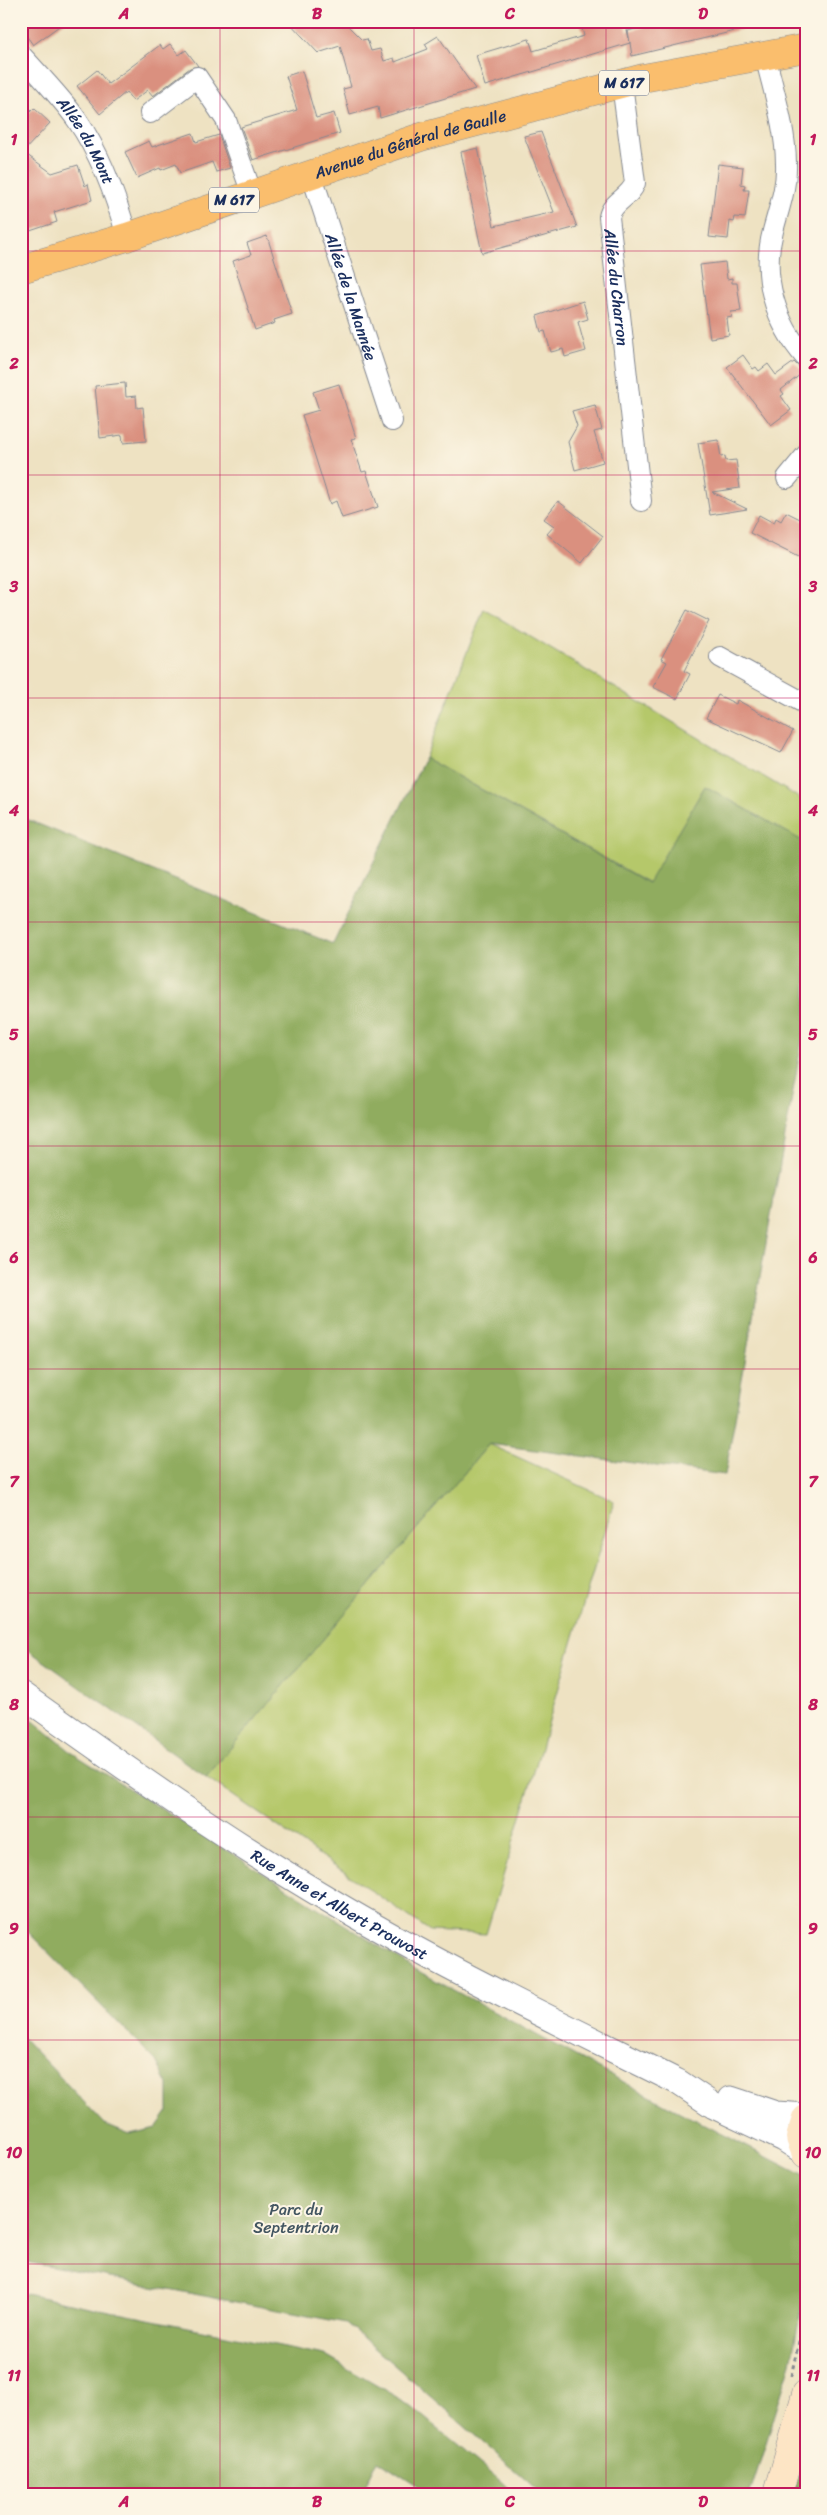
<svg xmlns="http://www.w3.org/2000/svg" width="827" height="2515" viewBox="0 0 827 2515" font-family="Sriracha,sans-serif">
<rect width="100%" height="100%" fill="#fcf5e5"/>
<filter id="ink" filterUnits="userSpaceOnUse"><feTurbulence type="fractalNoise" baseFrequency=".02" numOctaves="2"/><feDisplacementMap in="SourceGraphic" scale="10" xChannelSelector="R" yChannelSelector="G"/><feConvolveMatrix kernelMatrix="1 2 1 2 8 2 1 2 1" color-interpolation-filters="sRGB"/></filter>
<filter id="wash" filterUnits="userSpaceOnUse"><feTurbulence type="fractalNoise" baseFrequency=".0096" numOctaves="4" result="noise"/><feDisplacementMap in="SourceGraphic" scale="20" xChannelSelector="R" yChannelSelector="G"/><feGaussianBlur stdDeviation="1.12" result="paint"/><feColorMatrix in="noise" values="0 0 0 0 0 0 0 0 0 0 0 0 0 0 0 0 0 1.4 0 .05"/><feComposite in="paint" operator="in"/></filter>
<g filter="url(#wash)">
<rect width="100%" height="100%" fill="#eee2c2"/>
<g fill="#b5c86b" stroke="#687c64">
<polygon points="484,609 806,802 806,843 705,786 649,883 425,758"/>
<polygon points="489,1444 614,1501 486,1934 430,1931 206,1777"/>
</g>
<g fill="#90ac5f" stroke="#566e5e">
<polygon points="425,758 648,883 705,786 806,843 806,1018 725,1475 489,1444 206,1777 21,1645 21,817 333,944"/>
<polygon points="21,1711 74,1754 420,1972 670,2107 804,2176 806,2283 791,2363 750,2494 542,2494 346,2323 21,2261 21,2036 105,2124 130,2134 156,2128 168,2111 168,2084 156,2061 21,1925"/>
<polygon points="21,2293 324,2355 407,2403 516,2494 431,2494 378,2460 361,2494 21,2494"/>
<polygon points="806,2449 806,2494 792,2490"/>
</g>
<g id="blocks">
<g fill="#da907f">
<polygon points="21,21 66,21 33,45 21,28"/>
<polygon points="288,21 343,21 362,40 367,39 371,51 380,49 384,61 394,58 395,62 428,49 425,44 438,36 475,89 380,118 378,107 350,115 343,89 351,87 340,46 318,53"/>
<polygon points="580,21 625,21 630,43 628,31 668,21 751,21 751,27 632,56 630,43 485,86 476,55 529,39 533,51 584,36"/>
<polygon points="170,44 179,55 186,50 198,66 190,68 153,96 148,90 133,101 126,92 100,114 77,86 97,70 108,84 160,45 163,49"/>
<polygon points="302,71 316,118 334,113 340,133 253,160 241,127 297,110 286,76"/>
<polygon points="21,104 30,112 34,108 50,123 23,152 52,173 78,165 85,186 88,184 92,200 54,212 57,222 21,234"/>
<polygon points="541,132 577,227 482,253 461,152 478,148 494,226 554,212 524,136"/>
<polygon points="193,133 196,142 219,135 230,168 216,172 212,162 180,173 176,164 161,170 160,168 137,178 125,152 149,141 152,147"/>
<polygon points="718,164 743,167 741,184 745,185 744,190 749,190 745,218 735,217 734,222 730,221 728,239 709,237"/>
<polygon points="267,236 292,314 274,320 275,323 255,330 233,261 251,255 247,243"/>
<polygon points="725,262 727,279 732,278 732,283 737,283 741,311 731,312 732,317 727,318 729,335 710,338 700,265"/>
<polygon points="583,301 588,319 578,322 586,351 565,357 563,349 551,352 545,331 541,332 537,316"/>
<polygon points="743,355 753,369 756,367 759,371 768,364 776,375 794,362 801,369 806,370 781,390 784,394 781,396 791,410 771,425 727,367"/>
<polygon points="125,383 126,397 136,396 137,408 143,407 146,441 123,443 122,435 100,438 95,386"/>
<polygon points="339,384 356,438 351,439 362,472 366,471 378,507 342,518 336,501 330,504 302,415 319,410 313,392"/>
<polygon points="595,405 602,430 594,432 603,462 575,470 568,442 577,426 572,411"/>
<polygon points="718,440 721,457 725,456 726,461 736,460 740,488 712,492 747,509 710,515 698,443"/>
<polygon points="558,501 603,536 582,563 547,534 554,526 544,519"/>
<polygon points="786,512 806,522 806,561 750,533 759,515 774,523 776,518 781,521"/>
<polygon points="687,610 709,621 684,671 690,674 677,699 653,687 667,662 661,659"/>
<polygon points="718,695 736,704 737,700 793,731 781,753 706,718"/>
</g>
</g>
</g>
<g filter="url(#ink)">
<use href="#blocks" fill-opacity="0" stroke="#848890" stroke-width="1"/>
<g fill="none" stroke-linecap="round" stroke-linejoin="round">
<defs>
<g id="minor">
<path id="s1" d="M 21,55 C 40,76 61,97 77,120 C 101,155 116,196 127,237"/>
<path d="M 765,55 C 773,90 786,128 786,164 C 787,187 779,208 773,231 C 761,276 775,323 806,358"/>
<path id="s2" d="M 622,84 L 635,183 C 630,198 612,201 609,217 L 641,501"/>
<polyline points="150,113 197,77 226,120 252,194"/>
<path id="s3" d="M 311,173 L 392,421"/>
<polyline points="787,478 806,455"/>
<polyline points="720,657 806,704"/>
</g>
<g id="tertiary">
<path id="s4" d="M 21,1694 C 122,1766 224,1838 331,1901 C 443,1968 562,2024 678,2082 L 714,2106 L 784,2139 L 804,2152"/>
<polyline points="731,2099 776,2114 806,2116"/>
</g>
<g id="secondary">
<polyline points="806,2119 800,2138 806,2154"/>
<polyline points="778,2494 806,2394"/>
</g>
<g id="primary">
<path id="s5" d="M 21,269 L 127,237 L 421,137 L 643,78 L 806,48"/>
</g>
</defs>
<use href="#minor" stroke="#848890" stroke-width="22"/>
<use href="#tertiary" stroke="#848890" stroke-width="27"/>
<use href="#secondary" stroke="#848890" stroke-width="29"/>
<use href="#primary" stroke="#848890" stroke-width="29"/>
<polyline stroke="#848890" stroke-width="3" stroke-dasharray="4 4" stroke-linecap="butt" points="791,2376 806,2311"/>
<use href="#minor" stroke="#fff" stroke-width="20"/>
<use href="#tertiary" stroke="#fff" stroke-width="25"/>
<use href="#secondary" stroke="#fde5c5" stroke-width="28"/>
<use href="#primary" stroke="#fabe6d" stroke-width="28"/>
</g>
</g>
<path fill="none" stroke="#c2185b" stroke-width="1" stroke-opacity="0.55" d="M 220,21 L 220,2494M 414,21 L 414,2494M 606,21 L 606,2494M 21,251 L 806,251M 21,475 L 806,475M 21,698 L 806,698M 21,922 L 806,922M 21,1146 L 806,1146M 21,1369 L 806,1369M 21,1593 L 806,1593M 21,1817 L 806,1817M 21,2040 L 806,2040M 21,2264 L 806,2264"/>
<g text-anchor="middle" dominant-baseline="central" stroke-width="4" stroke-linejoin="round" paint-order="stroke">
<g fill="#fcf5e5" stroke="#5e6a86" stroke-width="1">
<rect x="599" y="70.5" width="50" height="25" rx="4"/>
<rect x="209" y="187.5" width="50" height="25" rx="4"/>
</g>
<g font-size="15" font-weight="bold" fill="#1b2f5e">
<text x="624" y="83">M 617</text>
<text x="234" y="200">M 617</text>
</g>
<g font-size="16" fill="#1b2f5e" stroke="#fcf5e5">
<text stroke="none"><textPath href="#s1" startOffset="108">Allée du Mont</textPath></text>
<text stroke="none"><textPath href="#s5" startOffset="409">Avenue du Général de Gaulle</textPath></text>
<text stroke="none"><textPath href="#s2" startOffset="214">Allée du Charron</textPath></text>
<text stroke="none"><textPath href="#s3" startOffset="130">Allée de la Mannée</textPath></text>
<text stroke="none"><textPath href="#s4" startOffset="382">Rue Anne et Albert Prouvost</textPath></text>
</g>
<g font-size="16" fill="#425561" stroke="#fcf5e5">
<text x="296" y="2209">Parc du<tspan x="296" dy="18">Septentrion</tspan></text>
</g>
</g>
<rect width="827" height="2515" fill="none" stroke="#fcf5e5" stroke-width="55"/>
<rect x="28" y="28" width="772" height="2460" fill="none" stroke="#c2185b" stroke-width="2"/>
<g font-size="16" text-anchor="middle" font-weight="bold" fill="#c2185b">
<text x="124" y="19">A</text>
<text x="317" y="19">B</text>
<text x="510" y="19">C</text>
<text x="703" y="19">D</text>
<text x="14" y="145">1</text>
<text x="813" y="145">1</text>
<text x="14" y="369">2</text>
<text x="813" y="369">2</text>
<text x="14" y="592">3</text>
<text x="813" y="592">3</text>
<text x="14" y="816">4</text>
<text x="813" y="816">4</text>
<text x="14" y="1040">5</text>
<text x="813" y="1040">5</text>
<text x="14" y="1263">6</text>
<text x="813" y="1263">6</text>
<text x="14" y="1487">7</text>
<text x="813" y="1487">7</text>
<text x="14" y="1710">8</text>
<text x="813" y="1710">8</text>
<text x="14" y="1934">9</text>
<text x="813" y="1934">9</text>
<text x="14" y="2158">10</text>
<text x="813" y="2158">10</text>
<text x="14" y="2381">11</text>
<text x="813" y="2381">11</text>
<text x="124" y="2507">A</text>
<text x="317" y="2507">B</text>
<text x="510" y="2507">C</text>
<text x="703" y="2507">D</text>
</g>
</svg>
